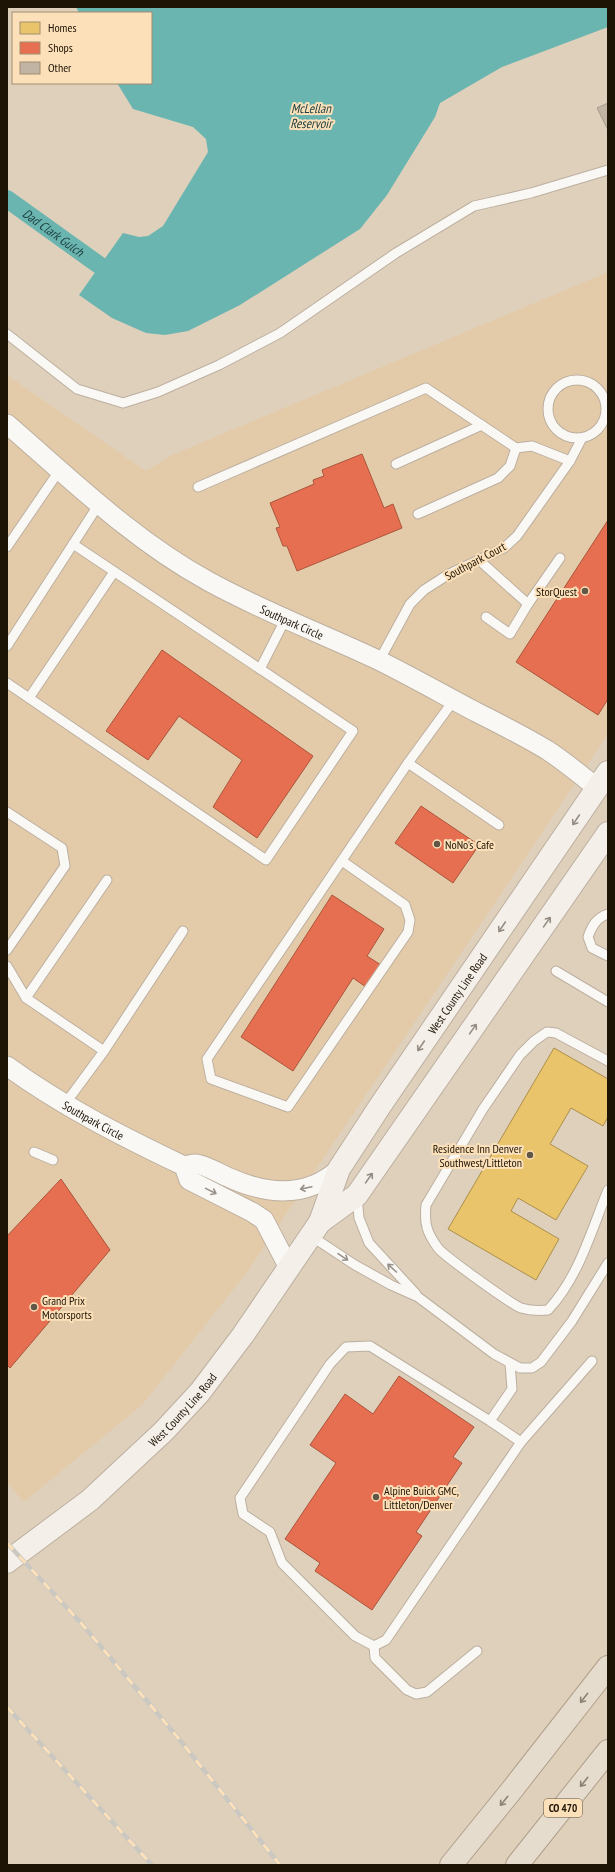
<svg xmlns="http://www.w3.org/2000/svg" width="615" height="1872" viewBox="0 0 615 1872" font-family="'PT Sans Narrow',sans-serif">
<rect width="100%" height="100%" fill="#dfd0bc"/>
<polygon fill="#e3cbaa" points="608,272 608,734 248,1271 142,1405 24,1502 7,1483 7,375 146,471 172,455"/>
<polygon fill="#6ab5b0" points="76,7 608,7 608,27 502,67 440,103 435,117 387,195 360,229 240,305 188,331 165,335 146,333 112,318 79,295 123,233 139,237 148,236 163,226 208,152 206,139 193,127 133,109 117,83 151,83 151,13 79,13"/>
<polygon fill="#e9c46a" stroke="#ac8f4c" points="554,1048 608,1079 608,1117 603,1126 571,1108 550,1144 588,1166 556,1220 518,1198 511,1211 559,1239 536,1280 448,1229"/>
<g fill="#e76f51" stroke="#ab543a">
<polygon points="362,454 384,508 393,504 402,528 297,571 287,546 283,546 276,528 280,527 270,503 314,484 313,480 324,476 322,470"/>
<polygon points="608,520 608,699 598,715 516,662"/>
<polygon points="162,650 313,756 257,838 213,807 242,760 179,716 148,760 106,731"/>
<polygon points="421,806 479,845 453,883 395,843"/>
<polygon points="332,895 384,929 367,956 381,965 366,987 353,978 293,1071 241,1037"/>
<polygon points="61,1179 110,1250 10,1368 7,1365 7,1236"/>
<polygon points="399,1376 474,1427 453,1457 462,1463 416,1532 422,1536 372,1610 315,1571 320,1563 285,1539 336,1463 310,1445 345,1394 373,1414"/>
</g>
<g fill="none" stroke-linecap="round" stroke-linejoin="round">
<path stroke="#6ab5b0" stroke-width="18" id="s1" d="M 7,199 L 99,265"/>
</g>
<polygon fill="#c1b4a4" stroke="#a89c8d" points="608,103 608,130 597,108"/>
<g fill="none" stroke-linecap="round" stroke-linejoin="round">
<defs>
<g id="service">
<polyline points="7,334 77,389 123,403 158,392 219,365 280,333 396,253 474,206 531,193 608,170"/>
<circle cx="577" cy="409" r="29"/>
<polyline points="396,464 482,425"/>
<polyline points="198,487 426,388 516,448 532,446 570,461"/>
<polyline points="418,514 498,478 510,466 516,448"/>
<polyline points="7,547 59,471"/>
<polyline points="479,560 528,604 560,558"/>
<polyline points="486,617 510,634 528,604"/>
<polyline points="7,646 99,504"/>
<polyline points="379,661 410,604 424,590 449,574 504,548 517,536 570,461 582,438"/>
<polyline points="260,669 285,620"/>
<polyline points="7,683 266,860 353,731 73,544"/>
<polyline points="29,698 114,572"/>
<polyline points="408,763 499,825"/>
<polyline points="7,812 62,848 65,866 7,950"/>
<polyline points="342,861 405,905 410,920 408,932 288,1107 211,1079 207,1059 408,763 454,700"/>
<path d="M 608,914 C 596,918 592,926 588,937 L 592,948 L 608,956"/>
<polyline points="7,966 26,998 104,1051 65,1104"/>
<polyline points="556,971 608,1002"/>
<polyline points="26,998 107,880"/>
<polyline points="104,1051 183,931"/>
<path d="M 608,1061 L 556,1033 L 547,1032 L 534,1041 L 520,1055 L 483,1109 L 426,1205 C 424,1224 427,1233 438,1248 C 444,1256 511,1304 521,1308 C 531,1311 538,1311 548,1310 C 579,1277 591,1231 608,1190"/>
<polyline points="34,1152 53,1160"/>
<polyline points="357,1196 359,1218 369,1243 416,1294"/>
<polyline points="311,1236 355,1265 391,1285 418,1297 494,1354 520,1368 532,1368 541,1362 572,1321 608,1263"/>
<polyline points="490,1421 521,1442 386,1640 374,1646 355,1636 282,1563 270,1532 243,1514 240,1498 330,1364 346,1347 370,1346 490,1421 512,1389 510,1363"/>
<polyline points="521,1442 592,1361"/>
<polyline points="374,1646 375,1658 407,1690 416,1694 427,1692 477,1651"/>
</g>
<g id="minor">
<path id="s2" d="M 7,424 C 72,480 133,540 208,581 C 264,612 323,634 380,661 C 412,677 444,695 476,712 C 500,724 524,736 547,750 C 564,761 581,775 597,788"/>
<path id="s3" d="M 7,1066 C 62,1106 123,1137 184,1166 C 188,1166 193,1163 196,1164 C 204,1164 222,1175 230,1178 C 268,1195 307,1198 339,1169"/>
<polyline points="184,1166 189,1180 252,1212 264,1220 288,1266"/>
</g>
<g id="secondary">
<polyline points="320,1222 357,1195 608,833"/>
<path id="s4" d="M 7,1562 L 90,1500 L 164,1431 L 200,1392 L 243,1335 L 320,1222 L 339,1169 L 380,1106 L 608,772"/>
</g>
<g id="motorway">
<polyline points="451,1865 511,1791 608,1667"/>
<polyline points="517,1865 608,1751"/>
</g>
</defs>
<use href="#service" stroke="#bcaf9f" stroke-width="11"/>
<use href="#minor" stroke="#bcaf9f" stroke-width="21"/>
<use href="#secondary" stroke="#bcaf9f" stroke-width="24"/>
<use href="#motorway" stroke="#af9f89" stroke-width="24"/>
<use href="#service" stroke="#faf8f5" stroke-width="9"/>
<use href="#minor" stroke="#faf8f5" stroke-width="19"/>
<use href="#secondary" stroke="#f4efe9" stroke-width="22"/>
<use href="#motorway" stroke="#e6dcce" stroke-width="22"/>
<defs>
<g id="rail">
<polyline points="7,1543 81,1623 179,1739 280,1865"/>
<polyline points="7,1707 152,1865"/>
</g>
</defs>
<use href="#rail" stroke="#cbc8c1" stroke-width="4.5"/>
<use href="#rail" stroke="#fce0b9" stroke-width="3" stroke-dasharray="9" stroke-linecap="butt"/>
</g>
<defs><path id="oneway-shaft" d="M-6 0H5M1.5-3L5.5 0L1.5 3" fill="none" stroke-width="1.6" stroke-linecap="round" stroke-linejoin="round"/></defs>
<g stroke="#948c83">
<use href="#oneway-shaft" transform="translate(576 820) rotate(124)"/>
<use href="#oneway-shaft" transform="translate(547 922) rotate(-55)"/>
<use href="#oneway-shaft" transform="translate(502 927) rotate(124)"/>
<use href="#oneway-shaft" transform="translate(473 1029) rotate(-55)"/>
<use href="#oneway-shaft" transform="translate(421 1046) rotate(124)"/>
<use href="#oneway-shaft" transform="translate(369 1178) rotate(-55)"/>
</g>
<g stroke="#979189">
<use href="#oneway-shaft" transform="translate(306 1188) rotate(168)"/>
<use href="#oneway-shaft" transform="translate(211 1191) rotate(26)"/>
<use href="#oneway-shaft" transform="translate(343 1257) rotate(34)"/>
<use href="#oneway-shaft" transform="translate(392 1268) rotate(-138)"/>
</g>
<g stroke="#8c8274">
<use href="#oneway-shaft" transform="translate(584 1698) rotate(128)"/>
<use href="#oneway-shaft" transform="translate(584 1782) rotate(129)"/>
<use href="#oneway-shaft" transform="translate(504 1801) rotate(129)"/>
</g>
<g fill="#625646" stroke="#fce0b9" stroke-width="1.5">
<circle cx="585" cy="591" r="4"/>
<circle cx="437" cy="844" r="4"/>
<circle cx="530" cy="1155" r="4"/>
<circle cx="34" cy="1307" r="4"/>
<circle cx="376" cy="1497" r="4"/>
</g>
<g text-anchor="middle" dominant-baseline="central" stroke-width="4" stroke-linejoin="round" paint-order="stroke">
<rect fill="#fce0b9" stroke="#61513c" stroke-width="1" x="544" y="1799" width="38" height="18" rx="3"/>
<g font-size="11" font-weight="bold" fill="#1e1406">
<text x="563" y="1808">CO 470</text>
</g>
<g font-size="12" fill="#1e1406" stroke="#fce0b9">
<text transform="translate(475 561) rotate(-28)">Southpark Court</text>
<text stroke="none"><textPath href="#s2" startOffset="349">Southpark Circle</textPath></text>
<text stroke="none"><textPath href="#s4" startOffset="734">West County Line Road</textPath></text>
<text stroke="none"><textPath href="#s3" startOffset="102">Southpark Circle</textPath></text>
<text stroke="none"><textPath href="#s4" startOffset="233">West County Line Road</textPath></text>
</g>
<g font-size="12" fill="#1e1406" stroke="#fce0b9" text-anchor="start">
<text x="577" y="591" text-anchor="end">StorQuest</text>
<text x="445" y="844">NoNo's Cafe</text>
<text x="522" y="1148" text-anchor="end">Residence Inn Denver<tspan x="522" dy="14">Southwest/Littleton</tspan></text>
<text x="42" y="1300">Grand Prix<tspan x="42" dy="14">Motorsports</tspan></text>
<text x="384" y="1490">Alpine Buick GMC,<tspan x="384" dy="14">Littleton/Denver</tspan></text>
</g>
<g font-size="13" font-style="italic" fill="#1c3e3e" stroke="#fce0b9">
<text x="311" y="108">McLellan<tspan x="311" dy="15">Reservoir</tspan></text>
<text stroke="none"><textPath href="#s1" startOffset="57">Dad Clark Gulch</textPath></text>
</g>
</g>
<rect width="615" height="1872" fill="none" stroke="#1e1406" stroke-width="16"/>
<rect x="12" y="12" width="140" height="72" fill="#fce0b9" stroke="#a38e71"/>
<rect x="20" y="22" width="20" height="12" fill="#e9c46a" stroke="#a38e71"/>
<text x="48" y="32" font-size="12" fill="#1e1406">Homes</text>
<rect x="20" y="42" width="20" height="12" fill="#e76f51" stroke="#a38e71"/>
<text x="48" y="52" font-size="12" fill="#1e1406">Shops</text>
<rect x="20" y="62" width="20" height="12" fill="#c1b4a4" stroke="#a38e71"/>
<text x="48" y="72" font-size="12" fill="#1e1406">Other</text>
</svg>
